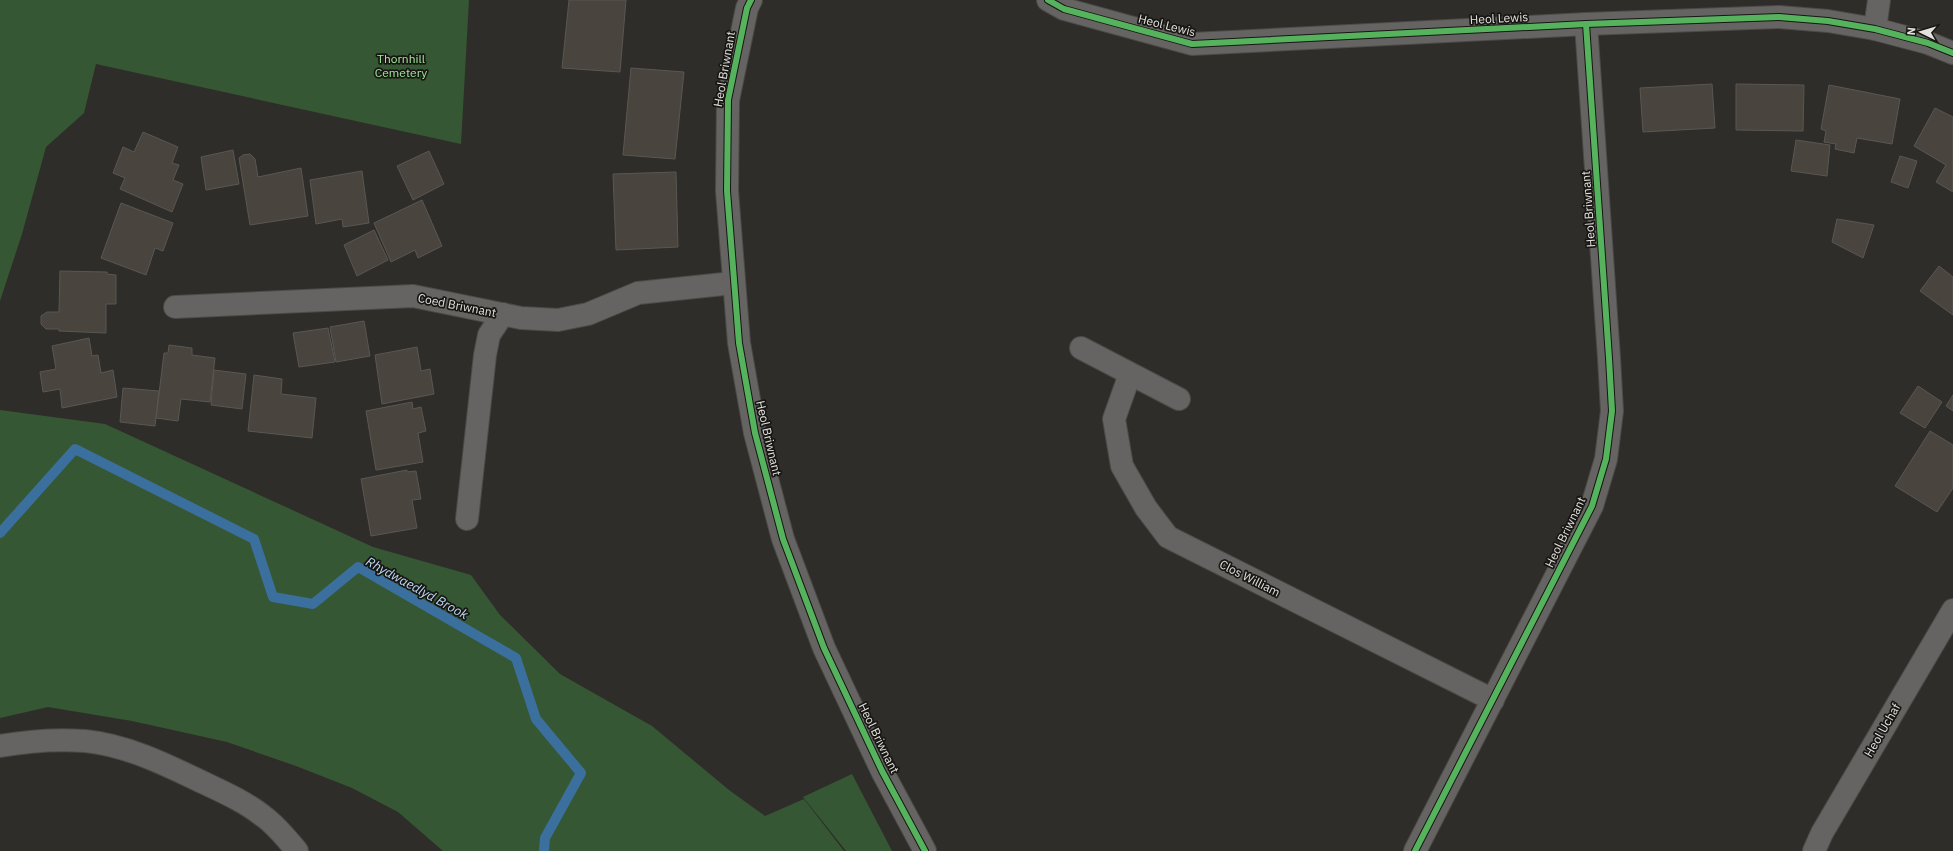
<svg xmlns="http://www.w3.org/2000/svg" width="1953" height="851" viewBox="0 0 1953 851" font-family="'IBM Plex Sans',sans-serif">
<rect width="100%" height="100%" fill="#2f2d2a"/>
<g fill="#365733">
<polygon points="0,0 469,0 461,144 96,64 84,113 46,147 22,234 0,301"/>
<polygon points="0,410 105,424 373,547 471,575 500,615 560,674 652,726 729,790 765,816 804,799 844,851 443,851 398,812 352,788 296,766 227,742 132,721 48,707 0,718"/>
<polygon points="852,774 892,851 846,851 803,797"/>
</g>
<g fill="none" stroke-linecap="round" stroke-linejoin="round">
<polyline stroke="#3b6f9e" stroke-width="10" points="0,533 75,449 254,539 273,597 313,604 358,567 516,658 536,719 581,773 545,838 544,851"/>
</g>
<g fill="#49443d" stroke="#595754">
<polygon points="569,0 626,0 620,72 562,68"/>
<polygon points="631,68 684,72 675,159 623,155"/>
<polygon points="1712,84 1715,128 1643,132 1640,88"/>
<polygon points="1736,84 1804,85 1803,131 1736,130"/>
<polygon points="1829,85 1900,99 1892,144 1857,138 1854,153 1835,149 1836,144 1824,142 1826,131 1821,129"/>
<polygon points="1935,108 1953,117 1953,192 1936,182 1946,165 1914,146"/>
<polygon points="143,132 178,147 172,163 179,165 173,180 183,184 172,212 120,189 125,178 113,173 123,147 134,152"/>
<polygon points="1796,140 1830,145 1827,176 1791,171"/>
<polygon points="233,150 239,184 206,190 201,157"/>
<polygon points="429,151 444,184 413,200 397,166"/>
<polygon points="250,154 255,159 258,177 301,168 308,216 250,225 239,158 243,155"/>
<polygon points="1900,156 1917,161 1908,188 1891,182"/>
<polygon points="362,171 369,223 343,227 342,219 316,224 310,180"/>
<polygon points="676,172 678,247 616,250 613,174"/>
<polygon points="422,200 442,246 418,258 415,250 391,262 374,223"/>
<polygon points="121,203 173,223 163,251 155,248 146,275 101,258"/>
<polygon points="1837,219 1874,225 1863,258 1832,242"/>
<polygon points="374,230 388,260 357,276 344,245"/>
<polygon points="1939,266 1953,277 1953,315 1920,291"/>
<polygon points="60,271 107,272 107,274 116,275 116,304 106,304 106,333 59,331 59,329 46,329 41,324 41,316 47,312 59,312"/>
<polygon points="364,321 370,356 336,362 330,327"/>
<polygon points="328,328 335,362 299,367 293,333"/>
<polygon points="89,338 92,356 98,355 101,373 113,370 117,397 62,408 60,389 43,392 40,372 56,369 52,346"/>
<polygon points="169,345 192,348 192,355 215,358 210,402 181,399 178,421 156,418 164,353 168,353"/>
<polygon points="417,347 421,371 430,369 434,394 382,404 375,355"/>
<polygon points="214,370 246,374 242,409 211,405"/>
<polygon points="254,375 282,379 281,394 316,398 312,438 248,431"/>
<polygon points="1918,386 1942,402 1925,428 1900,413"/>
<polygon points="123,388 159,391 155,426 120,422"/>
<polygon points="1953,395 1953,411 1946,406"/>
<polygon points="412,402 413,409 421,407 426,431 418,433 423,462 376,470 366,411"/>
<polygon points="1930,431 1953,445 1953,488 1937,512 1895,486"/>
<polygon points="407,470 407,472 416,471 421,499 412,500 417,528 371,536 361,479"/>
</g>
<g fill="none" stroke-linecap="round" stroke-linejoin="round">
<defs>
<g id="minor">
<polyline points="751,0 747,8 728,100 727,191 739,343 755,433 783,539 824,648 882,771 925,851"/>
<polyline points="1048,0 1064,9 1192,44 1586,24 1779,17 1828,21 1875,29 1928,43 1953,53"/>
<polyline points="1875,29 1879,0"/>
<polyline points="175,307 413,296 521,318 558,320 588,314 638,293 733,283"/>
<polyline points="1081,348 1179,399"/>
<polyline points="1130,374 1114,419 1122,466 1146,508 1168,537 1493,700"/>
<polyline points="467,519 485,355 489,335 503,314"/>
<path d="M 0,746 C 28,741 56,739 85,741 C 126,745 165,764 202,782 C 223,792 244,801 263,816 C 276,825 287,839 297,851"/>
<polyline points="1415,851 1592,506 1606,459 1612,411 1609,358 1586,24"/>
<polyline points="1814,851 1822,833 1953,610"/>
</g>
</defs>
<use href="#minor" stroke="#4c4b48" stroke-width="24"/>
<use href="#minor" stroke="#666462" stroke-width="22"/>
<defs>
<g id="cycleway">
<polyline points="751,0 747,8 728,100 727,191 739,343 755,433 783,539 824,648 882,771 925,851"/>
<polyline points="1048,0 1064,9 1192,44 1586,24 1779,17 1828,21 1875,29 1928,43 1953,53"/>
<polyline points="1415,851 1592,506 1606,459 1612,411 1609,358 1586,24"/>
</g>
</defs>
<use href="#cycleway" stroke="#171613" stroke-width="8"/>
<use href="#cycleway" stroke="#56b35d" stroke-width="6"/>
</g>
<g text-anchor="middle" dominant-baseline="central" stroke-width="3.5" stroke-linejoin="round" paint-order="stroke">
<g font-size="12" fill="#e4e2df" stroke="#171613">
<text transform="translate(1499 18) rotate(-3)">Heol Lewis</text>
<text transform="translate(1167 25) rotate(14)">Heol Lewis</text>
<text transform="translate(724 69) rotate(-80)">Heol Briwnant</text>
<text transform="translate(1588 209) rotate(-94)">Heol Briwnant</text>
<text transform="translate(457 305) rotate(11)">Coed Briwnant</text>
<text transform="translate(769 438) rotate(77)">Heol Briwnant</text>
<text transform="translate(1565 532) rotate(-64)">Heol Briwnant</text>
<text transform="translate(1250 578) rotate(27)">Clos William</text>
<text transform="translate(1882 730) rotate(-60)">Heol Uchaf</text>
<text transform="translate(879 738) rotate(64)">Heol Briwnant</text>
</g>
<g font-size="12" fill="#a1ea9a" stroke="#171613">
<text x="401" y="58">Thornhill<tspan x="401" dy="14">Cemetery</tspan></text>
</g>
<g font-size="13" font-style="italic" fill="#bedcfa" stroke="#171613">
<text transform="translate(417 588) rotate(29)">Rhydwaedlyd Brook</text>
</g>
</g>
<g transform="translate(1921 32) rotate(275)" stroke="#171613" stroke-width="3" paint-order="stroke">
<path d="M0-3L7 15L0 10L-7 15Z" fill="#e4e2df"/>
<text y="-6" font-size="11" font-weight="bold" text-anchor="middle" fill="#e4e2df">N</text>
</g>
</svg>
